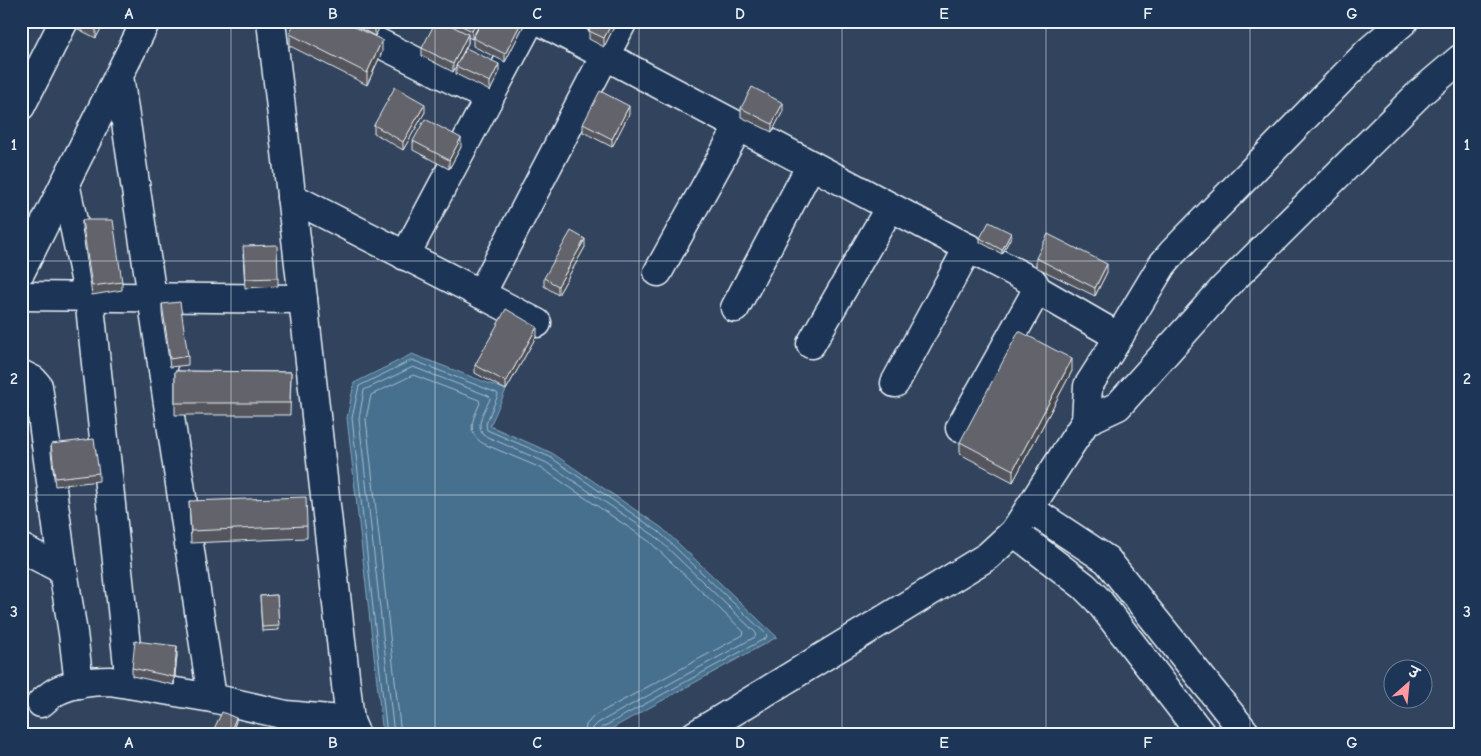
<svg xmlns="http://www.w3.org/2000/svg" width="1481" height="756" viewBox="0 0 1481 756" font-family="'Comic Neue','Playpen Sans Deva',sans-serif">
<rect width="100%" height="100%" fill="#32435d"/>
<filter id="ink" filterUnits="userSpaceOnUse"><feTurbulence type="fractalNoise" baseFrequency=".02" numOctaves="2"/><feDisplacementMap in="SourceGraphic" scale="10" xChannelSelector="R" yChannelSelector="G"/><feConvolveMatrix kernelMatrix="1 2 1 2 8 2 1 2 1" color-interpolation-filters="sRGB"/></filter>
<g filter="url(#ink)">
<polygon fill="#466f8e" stroke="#87a3b8" points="412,354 506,390 490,426 552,453 662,528 777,637 600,735 383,735 347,418 354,383"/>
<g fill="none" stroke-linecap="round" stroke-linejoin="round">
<g stroke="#a7bdce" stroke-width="1">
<polyline points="387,735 352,418 359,386 412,360 497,393 498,395 486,424 487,430 550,457 659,532 767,635 766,638 601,728 599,731 598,735"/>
<path d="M 394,735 L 359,419 L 364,390 L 413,367 L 489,396 L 490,399 C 485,410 475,423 483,435 L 547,463 L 655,536 L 756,633 L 755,637 L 598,723 L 593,728 L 592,735"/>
<path d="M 401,735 L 366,419 L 371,395 L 413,375 L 479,400 L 480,403 C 473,419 465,433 484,444 L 543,469 L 650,542 L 744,632 L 743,635 L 594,716 L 586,725 L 585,735"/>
</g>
<defs>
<g id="street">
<polyline points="271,21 303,299 350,721 356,735"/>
<polyline points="335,21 489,98"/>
<path d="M 540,21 L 968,248 L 1032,281 C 1038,287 1035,292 1032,299 L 960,428"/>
<polyline points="119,76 212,698"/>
<polyline points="21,106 64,21"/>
<polyline points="65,183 89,297 130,684"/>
<polyline points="291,197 481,294 537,323"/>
<polyline points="405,256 530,21"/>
<polyline points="21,271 146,21"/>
<polyline points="658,272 739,126"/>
<polyline points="1036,289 1119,337"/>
<polyline points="481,294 623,21"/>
<polyline points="21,296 303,299"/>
<polyline points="735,308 811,165"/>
<polyline points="811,344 890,207"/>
<polyline points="21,374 33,380 38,386 63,570 73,633 79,684"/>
<polyline points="895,383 968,248"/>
<polyline points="1030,509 1107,560 1247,735"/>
<polyline points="1014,532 1084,586 1098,600 1202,735"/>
<polyline points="21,548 63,570"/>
<path d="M 41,703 C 46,699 51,694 57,691 C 73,683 92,681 110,681 L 212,698 L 286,715 L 350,721"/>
</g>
<g id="secondary">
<polyline points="1086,421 1118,406 1223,289 1420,93 1460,59"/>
<polyline points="695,735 988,556 1014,532 1086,421 1088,386 1109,353 1162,265 1173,252 1369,51 1404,21"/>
</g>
</defs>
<use href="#street" stroke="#e8f1f8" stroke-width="31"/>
<use href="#secondary" stroke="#e8f1f8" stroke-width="31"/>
<use href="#street" stroke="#1d3557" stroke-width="28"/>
<use href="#secondary" stroke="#1d3557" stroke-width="28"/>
</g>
<g fill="#55565d" stroke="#e8f1f8">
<polygon points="70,21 105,21 96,38 70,25"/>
<polygon points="346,21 383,21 375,36"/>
<polygon points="445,21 481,21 472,39 468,37 468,43 453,72 422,56 422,48 445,23"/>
<polygon points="524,21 524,25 505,62 473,46 473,38"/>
<polygon points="593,21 617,21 604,47 589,39 589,31"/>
<polygon points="290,34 382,52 367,85 290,46"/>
<polygon points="456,66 499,73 490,91 456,74"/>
<polygon points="741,108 783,111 772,132 741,117"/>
<polygon points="425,112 403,150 374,133 374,125"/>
<polygon points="629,114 612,147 583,132 583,124"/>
<polygon points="413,141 461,147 449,169 413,150"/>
<polygon points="82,220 122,282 122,290 92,295 82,228"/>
<polygon points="1011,237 1002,254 980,242 980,238"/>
<polygon points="585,247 558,295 544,286 544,278"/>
<polygon points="243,254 278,278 278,286 245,288"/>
<polygon points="1036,258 1107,272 1095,296 1036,267"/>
<polygon points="162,304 188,356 188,365 170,367 162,313"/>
<polygon points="537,335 506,390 475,373 475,365"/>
<polygon points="175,371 291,372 290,415 175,415"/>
<polygon points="1072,371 1013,482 960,454 960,442"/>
<polygon points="51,444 99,473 99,481 55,486 51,452"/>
<polygon points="189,501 307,526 307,538 191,543"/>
<polygon points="277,595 279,630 262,631 260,596"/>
<polygon points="177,655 174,685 132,676 132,668"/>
</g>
<g fill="#45464c" stroke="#e8f1f8">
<polygon points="100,21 105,21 96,38 96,30"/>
<polygon points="378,21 383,21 375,36 375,28"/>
<polygon points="477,21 481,21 472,39 472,31"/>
<polygon points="522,21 524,21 524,25 505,62 505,54"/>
<polygon points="613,21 617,21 604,47 604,38"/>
<polygon points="468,34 468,43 453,72 453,64"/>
<polygon points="382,40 382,52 367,85 367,73"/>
<polygon points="499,64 499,73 490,91 490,82"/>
<polygon points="783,103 783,111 772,132 772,124"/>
<polygon points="425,104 425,112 403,150 403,142"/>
<polygon points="629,106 629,114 612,147 612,139"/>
<polygon points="461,138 461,147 449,169 449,160"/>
<polygon points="1011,233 1011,237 1002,254 1002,250"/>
<polygon points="585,239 585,247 558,295 558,286"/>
<polygon points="1107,264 1107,272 1095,296 1095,288"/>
<polygon points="537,327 537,335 506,390 506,382"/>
<polygon points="1072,359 1072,371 1013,482 1013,470"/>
<polygon points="177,646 177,655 174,685 174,677"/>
<polygon points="236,718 236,722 231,735 229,735"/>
</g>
<g fill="#63646c" stroke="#e8f1f8">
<polygon points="79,21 100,21 96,30"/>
<polygon points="294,21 342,21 382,40 367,73 290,34"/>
<polygon points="363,21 378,21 375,28"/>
<polygon points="436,21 442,21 468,34 453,64 422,48"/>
<polygon points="452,21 477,21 472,31"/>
<polygon points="482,21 522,21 505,54 473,38"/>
<polygon points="593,21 613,21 604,38 589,31"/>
<polygon points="466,48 499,64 490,82 456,66"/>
<polygon points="395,87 425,104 403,142 374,125"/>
<polygon points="752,87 783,103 772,124 741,108"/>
<polygon points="600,91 629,106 612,139 583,124"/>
<polygon points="425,119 461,138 449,160 413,141"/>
<polygon points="82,220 113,220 122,282 92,286"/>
<polygon points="989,222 1011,233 1002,250 980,238"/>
<polygon points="571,231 585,239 558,286 544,278"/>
<polygon points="1048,234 1107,264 1095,288 1036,258"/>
<polygon points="277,245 278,278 245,279 243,246"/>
<polygon points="180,302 188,356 170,359 162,304"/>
<polygon points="506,309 537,327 506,382 475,365"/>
<polygon points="1019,331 1072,359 1013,470 960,442"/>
<polygon points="175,371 291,372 290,403 175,403"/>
<polygon points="94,439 99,473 55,478 51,444"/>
<polygon points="306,497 307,526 191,531 189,501"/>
<polygon points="277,595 279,626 262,627 260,596"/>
<polygon points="135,641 177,646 174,677 132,668"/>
<polygon points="222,712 236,718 229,735 211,735"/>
</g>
</g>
<path fill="none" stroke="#e8f1f8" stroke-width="1" stroke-opacity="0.55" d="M 231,21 L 231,735M 435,21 L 435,735M 639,21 L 639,735M 842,21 L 842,735M 1046,21 L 1046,735M 1250,21 L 1250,735M 21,261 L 1460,261M 21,495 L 1460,495"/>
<rect width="1481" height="756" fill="none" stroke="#1d3557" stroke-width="55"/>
<g transform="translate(1408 684) rotate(27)"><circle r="24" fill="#1d3557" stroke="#6e8097"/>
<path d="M0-4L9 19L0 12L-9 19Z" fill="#ff9aa2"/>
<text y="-8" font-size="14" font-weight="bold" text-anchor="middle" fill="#e8f1f8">उ</text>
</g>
<rect x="28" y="28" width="1426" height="700" fill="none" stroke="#e8f1f8" stroke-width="2"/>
<g font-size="16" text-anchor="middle" font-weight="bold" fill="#e8f1f8">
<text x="129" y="19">A</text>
<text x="333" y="19">B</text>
<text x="537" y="19">C</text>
<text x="740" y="19">D</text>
<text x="944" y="19">E</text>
<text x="1148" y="19">F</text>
<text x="1352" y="19">G</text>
<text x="14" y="150">1</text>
<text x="1467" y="150">1</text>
<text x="14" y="384">2</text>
<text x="1467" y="384">2</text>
<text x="14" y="617">3</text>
<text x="1467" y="617">3</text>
<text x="129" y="748">A</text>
<text x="333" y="748">B</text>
<text x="537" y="748">C</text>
<text x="740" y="748">D</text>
<text x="944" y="748">E</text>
<text x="1148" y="748">F</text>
<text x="1352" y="748">G</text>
</g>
</svg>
